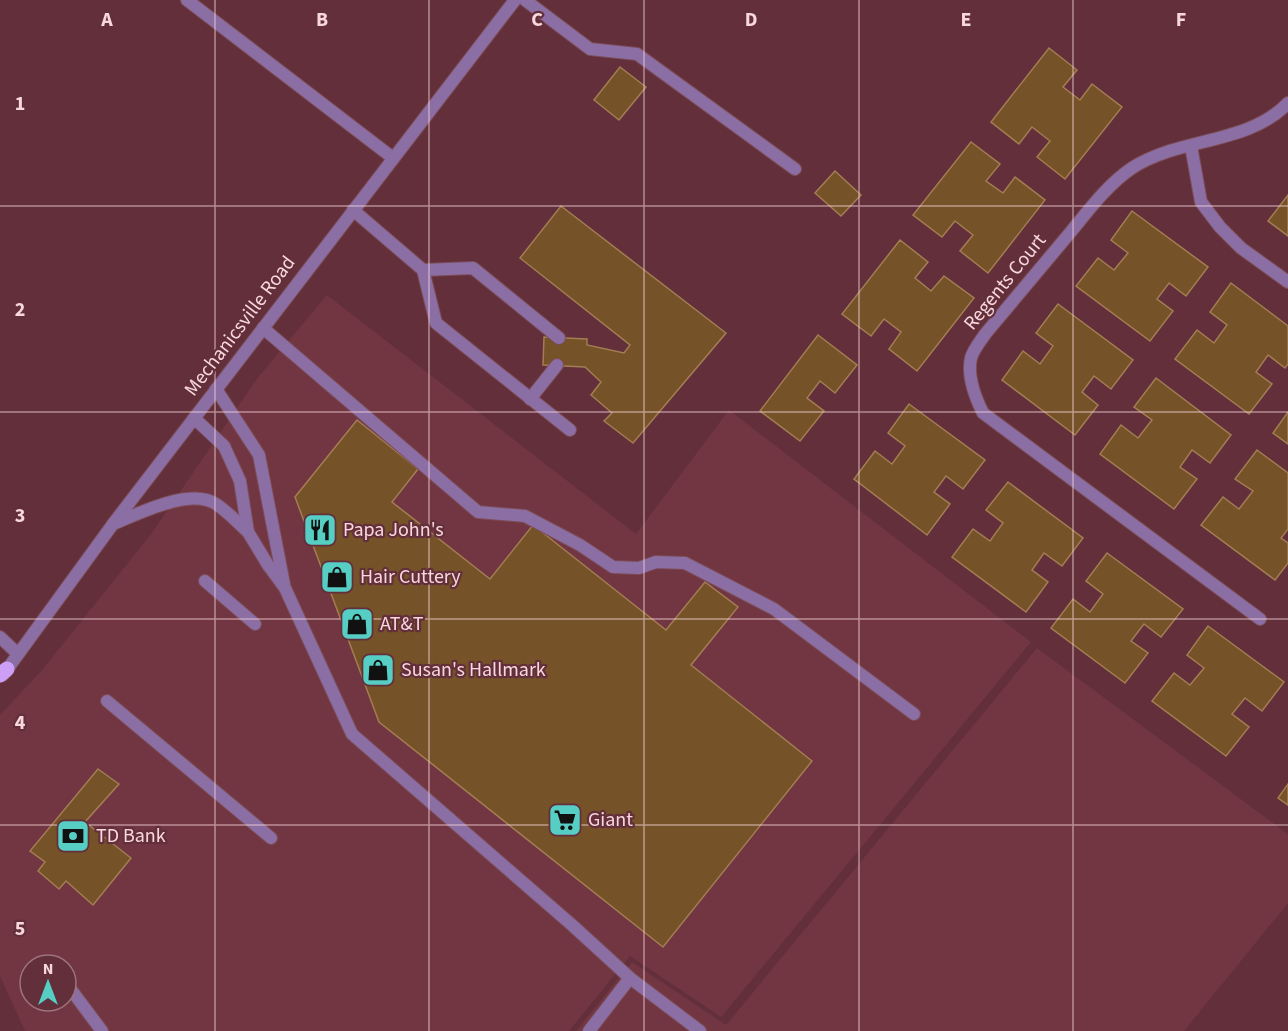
<svg xmlns="http://www.w3.org/2000/svg" width="1288" height="1031" viewBox="0 0 1288 1031" font-family="'Source Sans 3',sans-serif">
<rect width="100%" height="100%" fill="#622f3a"/>
<g fill="#713642" fill-rule="evenodd">
<path d="M 327,295 L 636,534 L 729,410 L 1031,642 L 721,1017 L 630,956 L 569,1031 L 25,1031 L 0,976 L 0,715 L 42,670 L 152,533 L 256,380 ZM 30,965 L 66,965 L 66,1001 L 30,1001 Z"/>
<polygon points="1037,648 1288,834 1288,903 1184,1031 576,1031 632,962 726,1025"/>
</g>
<g fill="#765229" stroke="#a37d53" stroke-width="1.5">
<polygon points="1049,48 1077,70 1063,87 1080,100 1092,84 1122,107 1065,179 1037,157 1050,141 1032,127 1019,144 991,122"/>
<polygon points="620,67 646,87 619,120 594,100"/>
<polygon points="971,142 1000,164 986,181 1003,193 1015,177 1045,200 988,273 960,251 973,235 955,221 942,237 913,215"/>
<polygon points="835,171 861,195 841,216 815,193"/>
<polygon points="1288,195 1288,236 1268,221"/>
<polygon points="561,206 726,333 633,443 604,421 612,413 591,395 601,382 585,367 543,365 544,337 587,339 587,345 624,353 630,345 520,258"/>
<polygon points="1132,211 1208,267 1186,296 1169,283 1157,299 1173,311 1150,341 1076,286 1098,258 1114,270 1128,253 1111,240"/>
<polygon points="900,240 928,262 915,278 931,291 944,276 974,298 917,371 889,349 901,332 884,319 871,336 842,314"/>
<polygon points="1231,283 1288,326 1288,364 1285,368 1268,355 1256,372 1272,384 1249,414 1175,359 1197,330 1214,343 1227,325 1210,312"/>
<polygon points="1058,304 1133,360 1111,389 1094,376 1082,392 1098,405 1075,435 1002,380 1023,351 1040,364 1053,346 1036,333"/>
<polygon points="818,335 857,365 835,393 820,381 807,398 824,411 800,441 760,411"/>
<polygon points="1156,378 1231,435 1210,463 1192,450 1180,467 1197,479 1174,509 1100,454 1121,425 1138,438 1152,420 1134,407"/>
<polygon points="909,404 985,460 963,489 946,476 934,492 950,504 927,535 854,479 875,451 892,464 905,446 888,433"/>
<polygon points="1288,412 1288,444 1273,433"/>
<polygon points="357,420 418,469 392,502 490,579 533,525 666,630 705,582 738,607 691,665 812,761 663,947 379,722 295,497"/>
<polygon points="1257,450 1288,473 1288,529 1281,538 1288,543 1288,563 1275,580 1201,525 1223,497 1239,509 1253,491 1235,479"/>
<polygon points="1008,482 1083,538 1062,566 1044,553 1032,570 1048,582 1026,612 952,557 973,529 990,541 1003,523 986,510"/>
<polygon points="1107,553 1183,609 1161,637 1144,624 1131,641 1148,653 1125,683 1051,628 1073,599 1090,612 1103,594 1086,581"/>
<polygon points="1208,626 1284,682 1262,711 1245,698 1232,714 1249,727 1226,756 1152,701 1174,673 1190,685 1204,668 1187,655"/>
<polygon points="98,769 119,784 85,822 131,858 93,905 66,881 59,889 38,871 45,862 30,851"/>
<polygon points="1288,784 1288,805 1278,798"/>
</g>
<g fill="none" stroke-linecap="round" stroke-linejoin="round">
<defs>
<g id="service">
<polyline points="187,0 393,158"/>
<polyline points="525,0 590,49 637,54 795,169"/>
<polyline points="353,210 423,270 436,323 570,430"/>
<polyline points="423,270 473,268 559,338"/>
<polyline points="263,328 478,512 525,516 580,545 613,567 639,568 656,562 685,563 774,609 914,714"/>
<polyline points="216,389 259,455 284,584"/>
<polyline points="530,399 557,365"/>
<polyline points="194,418 224,446 240,481 248,532 268,565 285,588 352,734 572,925 630,978 700,1031"/>
<path d="M 113,524 C 138,514 190,487 216,504 C 228,512 238,523 248,532"/>
<polyline points="205,581 255,624"/>
<polyline points="0,637 18,654"/>
<polyline points="107,701 271,838"/>
<polyline points="72,991 102,1031"/>
<polyline points="589,1031 630,978"/>
</g>
<g id="minor">
<polyline points="1191,146 1201,202 1220,227 1241,248 1288,282"/>
<path d="M 1260,619 L 983,413 C 975,397 967,376 971,358 C 973,350 981,340 986,333 C 1014,300 1041,267 1069,234 C 1088,211 1107,185 1132,168 C 1179,137 1248,145 1288,103"/>
</g>
<polyline id="tertiary" points="3,675 113,524 515,0"/>
<polyline id="primary" points="0,675 7,669"/>
</defs>
<use href="#service" stroke="#7d4d57" stroke-width="14"/>
<use href="#minor" stroke="#7d4d57" stroke-width="14"/>
<use href="#tertiary" stroke="#7d4d57" stroke-width="14"/>
<use href="#primary" stroke="#7d4d57" stroke-width="16"/>
<use href="#service" stroke="#8b6ea4" stroke-width="12"/>
<use href="#minor" stroke="#8b6ea4" stroke-width="12"/>
<use href="#tertiary" stroke="#8b6ea4" stroke-width="12"/>
<use href="#primary" stroke="#cd9ef5" stroke-width="15"/>
</g>
<path fill="none" stroke="#f9d8dd" stroke-width="1.5" stroke-opacity="0.55" d="M 215,0 L 215,1031M 429,0 L 429,1031M 644,0 L 644,1031M 859,0 L 859,1031M 1073,0 L 1073,1031M 0,206 L 1288,206M 0,412 L 1288,412M 0,619 L 1288,619M 0,825 L 1288,825"/>
<defs>
<symbol id="restaurant-square" viewBox="-11 -11 22 22"><rect x="-9" y="-9" width="18" height="18" rx="4" fill="#56cec4" stroke="#622f3a"/><path d="M-5-6h1v4h1v-4h1v4h1v-4h1v5L-1.5 .5V6h-2V.5L-5-1ZM5-6V6H3V1.5H1.5Q1.5-4 5-6Z" fill="#111"/></symbol>
<symbol id="shop-square" viewBox="-11 -11 22 22"><rect x="-9" y="-9" width="18" height="18" rx="4" fill="#56cec4" stroke="#622f3a"/><path d="M-5-2.5h2.3a2.7 3.5 0 0 1 5.4 0H5L5.5 6h-11ZM-1.5-2.5h3a1.5 2.3 0 0 0-3 0Z" fill="#111"/></symbol>
<symbol id="supermarket-square" viewBox="-11 -11 22 22"><rect x="-9" y="-9" width="18" height="18" rx="4" fill="#56cec4" stroke="#622f3a"/><path d="M-6-5.5h2.5l.6 2H6L4.5 2H-2.5L-4.4-4H-6ZM-1.5 3.2a1.3 1.3 0 1 0 .1 0ZM3 3.2a1.3 1.3 0 1 0 .1 0Z" fill="#111"/></symbol>
<symbol id="bank-square" viewBox="-11 -11 22 22"><rect x="-9" y="-9" width="18" height="18" rx="4" fill="#56cec4" stroke="#622f3a"/><path d="M-6-4H6V4H-6ZM0-2.3a2.3 2.3 0 1 0 0 4.6a2.3 2.3 0 1 0 0-4.6Z" fill="#111"/></symbol>
</defs>
<g fill-rule="evenodd">
<use href="#restaurant-square" x="301" y="511" width="38" height="38"/>
<use href="#shop-square" x="318" y="558" width="38" height="38"/>
<use href="#shop-square" x="338" y="605" width="38" height="38"/>
<use href="#shop-square" x="359" y="651" width="38" height="38"/>
<use href="#supermarket-square" x="546" y="801" width="38" height="38"/>
<use href="#bank-square" x="54" y="817" width="38" height="38"/>
</g>
<g text-anchor="middle" dominant-baseline="central" stroke-width="4.5" stroke-linejoin="round" paint-order="stroke">
<g font-size="20" fill="#f9d8dd" stroke="#622f3a">
<text transform="translate(1005 282) rotate(-51)">Regents Court</text>
<text transform="translate(240 326) rotate(-53)">Mechanicsville Road</text>
</g>
<g font-size="20" fill="#f9d8dd" stroke="#622f3a" text-anchor="start">
<text x="343" y="530">Papa John's</text>
<text x="360" y="577">Hair Cuttery</text>
<text x="380" y="624">AT&amp;T</text>
<text x="401" y="670">Susan's Hallmark</text>
<text x="588" y="820">Giant</text>
<text x="96" y="836">TD Bank</text>
</g>
</g>
<g font-size="20" text-anchor="middle" font-weight="bold" fill="#f9d8dd" stroke="#622f3a" stroke-width="4.5" stroke-linejoin="round" paint-order="stroke">
<text x="107" y="26">A</text>
<text x="322" y="26">B</text>
<text x="537" y="26">C</text>
<text x="751" y="26">D</text>
<text x="966" y="26">E</text>
<text x="1181" y="26">F</text>
<text x="20" y="110">1</text>
<text x="20" y="316">2</text>
<text x="20" y="522">3</text>
<text x="20" y="729">4</text>
<text x="20" y="935">5</text>
</g>
<g transform="translate(48 983)"><circle r="28" fill="#622f3a" stroke="#9e737b" stroke-width="1.5"/>
<path d="M0-4.5L10 22L0 15L-10 22Z" fill="#56cec4"/>
<text y="-9" font-size="16" font-weight="bold" text-anchor="middle" fill="#f9d8dd">N</text>
</g>
</svg>
